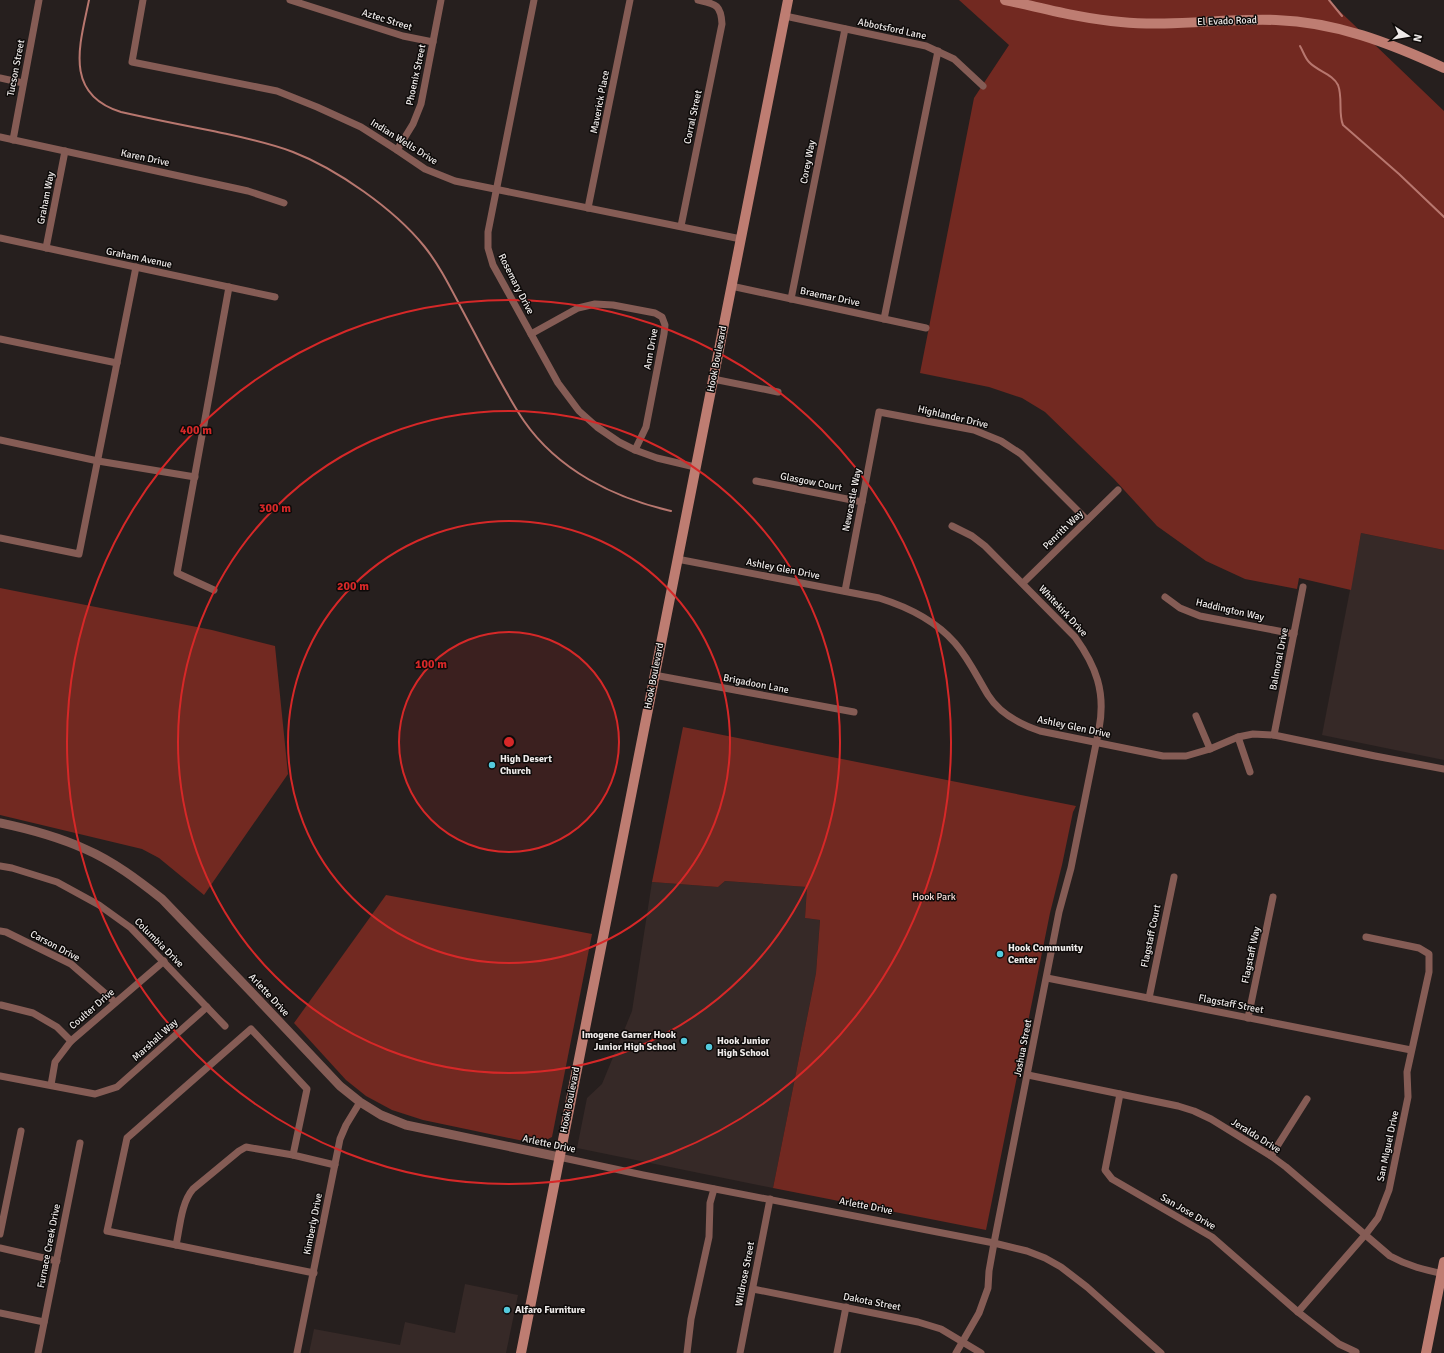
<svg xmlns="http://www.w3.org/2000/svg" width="1444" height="1353" viewBox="0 0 1444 1353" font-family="Signika,sans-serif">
<rect width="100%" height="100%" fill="#261f1e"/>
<g fill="#362927">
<polygon points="1361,533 1444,550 1444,760 1322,735"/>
<polygon points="725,881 807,887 805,918 820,920 816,973 773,1188 577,1148 587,1098 602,1084 632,1011 652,882 718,887"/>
<polygon points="465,1284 518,1295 506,1353 309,1353 314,1329 400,1345 405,1322 455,1333"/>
</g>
<g fill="#722921">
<polygon points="959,0 1328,0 1444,111 1444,550 1361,533 1351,590 1299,578 1297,589 1245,579 1206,561 1157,526 1114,479 1045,412 1022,398 989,387 920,373 974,98 1009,45"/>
<polygon points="0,588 212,630 275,646 288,774 204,895 159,858 142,849 0,815"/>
<polygon points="683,727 1076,806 1073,812 1062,865 1050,913 986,1230 773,1188 816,973 820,920 805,918 807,887 725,881 718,887 652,882"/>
<polygon points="386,895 592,934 552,1137 538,1144 423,1120 392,1110 366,1096 346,1080 294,1023"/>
</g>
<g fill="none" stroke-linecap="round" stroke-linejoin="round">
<g stroke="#b8776f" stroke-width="2">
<path d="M 89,0 C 80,44 63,94 121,112 C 152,119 182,125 213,131 C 240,137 267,142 293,152 C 337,169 394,209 424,246 C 441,267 453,293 466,317 C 485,352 502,388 524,421 C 558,470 614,498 671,511"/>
<polyline points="1329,0 1342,16"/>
<path d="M 1300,46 C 1303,51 1305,58 1309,62 C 1317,71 1333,74 1338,85 C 1343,98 1338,113 1343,125 L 1399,174 L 1444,217"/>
</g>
<g stroke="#855c55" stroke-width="7">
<polyline points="143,0 132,62 277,91 317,107 361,127 397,150 425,169 455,181 741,239"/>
<polyline points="290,0 403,36 433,42"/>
<polyline points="534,0 488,232 488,248 493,265 558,383 579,411 597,427 619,442 635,450 657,458 695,467"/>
<polyline points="785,16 926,46 954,59 983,86"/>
<polyline points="0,78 23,83"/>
<polyline points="0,137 248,191 284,203"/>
<polyline points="13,140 39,0"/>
<polyline points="397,150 413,124 421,104 441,0"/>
<polyline points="588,208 630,0"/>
<path d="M 681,226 L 722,24 C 721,4 715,4 698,0"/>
<polyline points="0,238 275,297"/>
<polyline points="46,248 65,151"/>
<polyline points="731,286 926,328"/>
<polyline points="791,299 845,29"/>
<polyline points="884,319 938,51"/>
<polyline points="531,334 578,308 595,304 613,305 655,313 662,317 665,325 664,334 646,427 635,450"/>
<polyline points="0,339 117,363"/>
<polyline points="713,379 778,392"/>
<polyline points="0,440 98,461 195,477"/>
<polyline points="756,481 862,502"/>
<path d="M 952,526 L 972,536 L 985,546 L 1075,637 C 1096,666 1106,692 1099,729 L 1071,868 L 1059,912 L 994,1243 L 989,1271 L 988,1288 L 979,1313 L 956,1353"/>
<polyline points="0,538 79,554 136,267"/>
<path d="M 677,559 L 879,598 C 908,607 935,620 955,643 C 969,659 977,677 988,695 C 1000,714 1019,724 1040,731 L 1163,756 L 1186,756 L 1210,749 L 1238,737 L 1253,734 L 1274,735 L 1375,756 L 1444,769"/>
<polyline points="1023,583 1118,490"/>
<polyline points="214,590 177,573 229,287"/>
<polyline points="845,591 879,412 974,430 1001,441 1021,454 1087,520"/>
<polyline points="1165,597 1180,608 1200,616 1294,634"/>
<polyline points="654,675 854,712"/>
<polyline points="1196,716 1210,749"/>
<polyline points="1274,735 1303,587"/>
<polyline points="1238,737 1250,772"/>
<polyline points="0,866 12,868 57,882 99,905 131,928 225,1026"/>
<polyline points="0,931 6,932 71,964 115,1002"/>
<polyline points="1047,978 1411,1050"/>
<polyline points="1149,998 1174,877"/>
<polyline points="1,1005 33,1013 57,1027 71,1041"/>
<polyline points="1248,1018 1273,897"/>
<path d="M 1028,1075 L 1178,1106 L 1194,1111 L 1211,1119 L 1271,1156 L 1286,1167 L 1390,1256 C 1408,1266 1425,1270 1444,1274"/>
<polyline points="0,1076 95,1094 117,1087 207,1007"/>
<polyline points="51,1085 55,1062 71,1041 164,961"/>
<polyline points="1120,1094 1105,1170 1112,1179 1212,1237 1298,1312 1339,1344 1356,1352"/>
<polyline points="1271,1156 1307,1099"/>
<polyline points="559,1157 643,1175 994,1243 1027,1251 1045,1258 1061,1267 1087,1287 1161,1353"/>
<polyline points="0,1234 21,1131"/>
<path d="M 176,1245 C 180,1227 181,1203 193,1189 L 239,1151 L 246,1147 L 293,1155"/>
<polyline points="0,1248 57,1261"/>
<polyline points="314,1273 107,1231 127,1138 251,1029 307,1089 293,1155 335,1165"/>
<polyline points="753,1289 918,1322 941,1329 981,1353"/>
<polyline points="1298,1312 1365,1235 1378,1218 1389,1190 1408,1097 1407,1072 1429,972 1429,954 1419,948 1366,937"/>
<polyline points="0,1313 44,1322"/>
<polyline points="38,1353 80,1143"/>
<polyline points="297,1353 340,1139 346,1125 360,1102"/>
<polyline points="687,1353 691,1319 709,1237 710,1203 714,1189"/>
<polyline points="740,1353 770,1199"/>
<polyline points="837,1353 846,1307"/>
</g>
<path stroke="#855c55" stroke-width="9" d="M 0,823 C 29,829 58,837 85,849 C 113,861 138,880 162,899 L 256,997 L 340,1086 L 360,1102 L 381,1115 L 406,1125 L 559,1157"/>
<g stroke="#be7d72" stroke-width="10">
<path d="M 1005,0 C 1043,8 1082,19 1121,22 C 1173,27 1224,18 1276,20 C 1336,22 1390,43 1444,68"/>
<polyline points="521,1353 788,0"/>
<polyline points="1426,1353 1444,1262"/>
</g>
</g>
<circle cx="509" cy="742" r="110" fill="#d62828" fill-opacity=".12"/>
<g fill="none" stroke="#d62828" stroke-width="2">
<circle cx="509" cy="742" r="110"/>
<circle cx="509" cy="742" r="221"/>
<circle cx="509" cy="742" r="331"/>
<circle cx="509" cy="742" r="442"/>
</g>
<g fill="#54cadd" stroke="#0d0a09" stroke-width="1.5">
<circle cx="492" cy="765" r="4"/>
<circle cx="1000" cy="954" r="4"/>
<circle cx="684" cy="1041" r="4"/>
<circle cx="709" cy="1047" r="4"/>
<circle cx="507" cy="1310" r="4"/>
</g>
<g text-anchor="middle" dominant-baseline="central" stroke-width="3" stroke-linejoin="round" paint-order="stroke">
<g font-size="10" fill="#eeeae9" stroke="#0d0a09">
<text transform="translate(387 20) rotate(17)">Aztec Street</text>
<text transform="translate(1227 21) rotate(-2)">El Evado Road</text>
<text transform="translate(892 29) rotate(12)">Abbotsford Lane</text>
<text transform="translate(16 68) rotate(-79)">Tucson Street</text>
<text transform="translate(416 75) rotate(-78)">Phoenix Street</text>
<text transform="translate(600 102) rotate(-79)">Maverick Place</text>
<text transform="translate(693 117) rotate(-78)">Corral Street</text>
<text transform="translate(404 142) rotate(32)">Indian Wells Drive</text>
<text transform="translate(145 158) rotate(12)">Karen Drive</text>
<text transform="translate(808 162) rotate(-79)">Corey Way</text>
<text transform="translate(46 198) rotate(-79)">Graham Way</text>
<text transform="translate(139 258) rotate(12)">Graham Avenue</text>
<text transform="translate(516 284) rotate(63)">Rosemary Drive</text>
<text transform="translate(830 297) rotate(12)">Braemar Drive</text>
<text transform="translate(651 349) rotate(-80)">Ann Drive</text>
<text transform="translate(717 359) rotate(-79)">Hook Boulevard</text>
<text transform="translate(953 417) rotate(13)">Highlander Drive</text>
<text transform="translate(811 482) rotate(11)">Glasgow Court</text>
<text transform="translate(852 500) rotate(-79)">Newcastle Way</text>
<text transform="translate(1063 530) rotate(-44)">Penrith Way</text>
<text transform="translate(783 569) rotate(11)">Ashley Glen Drive</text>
<text transform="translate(1230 610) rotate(13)">Haddington Way</text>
<text transform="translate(1063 611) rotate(47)">Whitekirk Drive</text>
<text transform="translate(1279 659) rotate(-79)">Balmoral Drive</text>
<text transform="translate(654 676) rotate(-79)">Hook Boulevard</text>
<text transform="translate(756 684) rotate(11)">Brigadoon Lane</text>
<text transform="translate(1074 727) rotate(12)">Ashley Glen Drive</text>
<text transform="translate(1151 936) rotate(-78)">Flagstaff Court</text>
<text transform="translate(159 943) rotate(45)">Columbia Drive</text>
<text transform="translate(55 946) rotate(28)">Carson Drive</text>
<text transform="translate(1251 955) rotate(-78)">Flagstaff Way</text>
<text transform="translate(269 995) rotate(47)">Arlette Drive</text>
<text transform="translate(1231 1004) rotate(11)">Flagstaff Street</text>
<text transform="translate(92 1009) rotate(-41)">Coulter Drive</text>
<text transform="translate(155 1040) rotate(-42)">Marshall Way</text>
<text transform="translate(1023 1048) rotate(-79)">Joshua Street</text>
<text transform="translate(570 1100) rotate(-79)">Hook Boulevard</text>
<text transform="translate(1256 1136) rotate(32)">Jeraldo Drive</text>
<text transform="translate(549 1144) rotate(12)">Arlette Drive</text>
<text transform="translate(1388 1146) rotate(-78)">San Miguel Drive</text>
<text transform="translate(866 1206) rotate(11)">Arlette Drive</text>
<text transform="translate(1188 1212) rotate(30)">San Jose Drive</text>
<text transform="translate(313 1224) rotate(-79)">Kimberly Drive</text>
<text transform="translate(49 1246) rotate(-79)">Furnace Creek Drive</text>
<text transform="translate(745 1274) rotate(-79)">Wildrose Street</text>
<text transform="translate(872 1302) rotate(11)">Dakota Street</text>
</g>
<g font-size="10" font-weight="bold" fill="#eeeae9" stroke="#0d0a09" text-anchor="start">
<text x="500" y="759">High Desert<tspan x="500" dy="12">Church</tspan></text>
<text x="1008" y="948">Hook Community<tspan x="1008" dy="12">Center</tspan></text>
<text x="676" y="1035" text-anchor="end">Imogene Garner Hook<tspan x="676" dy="12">Junior High School</tspan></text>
<text x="717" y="1041">Hook Junior<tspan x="717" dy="12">High School</tspan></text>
<text x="515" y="1310">Alfaro Furniture</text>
</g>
<g font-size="10" fill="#f8ddd8" stroke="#0d0a09">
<text x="934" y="897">Hook Park</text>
</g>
</g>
<circle cx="509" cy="742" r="6" fill="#d62828" stroke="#0d0a09" stroke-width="2"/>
<g font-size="12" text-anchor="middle" font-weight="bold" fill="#d62828" stroke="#0d0a09" stroke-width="3" stroke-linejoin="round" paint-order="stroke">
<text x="196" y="434">400 m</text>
<text x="275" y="512">300 m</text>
<text x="353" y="590">200 m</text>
<text x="431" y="668">100 m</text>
</g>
<g transform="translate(1408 36) rotate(102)" stroke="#0d0a09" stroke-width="3" paint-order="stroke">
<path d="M0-3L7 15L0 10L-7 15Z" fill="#eeeae9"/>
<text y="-6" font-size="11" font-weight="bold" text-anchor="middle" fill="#eeeae9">N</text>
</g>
</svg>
